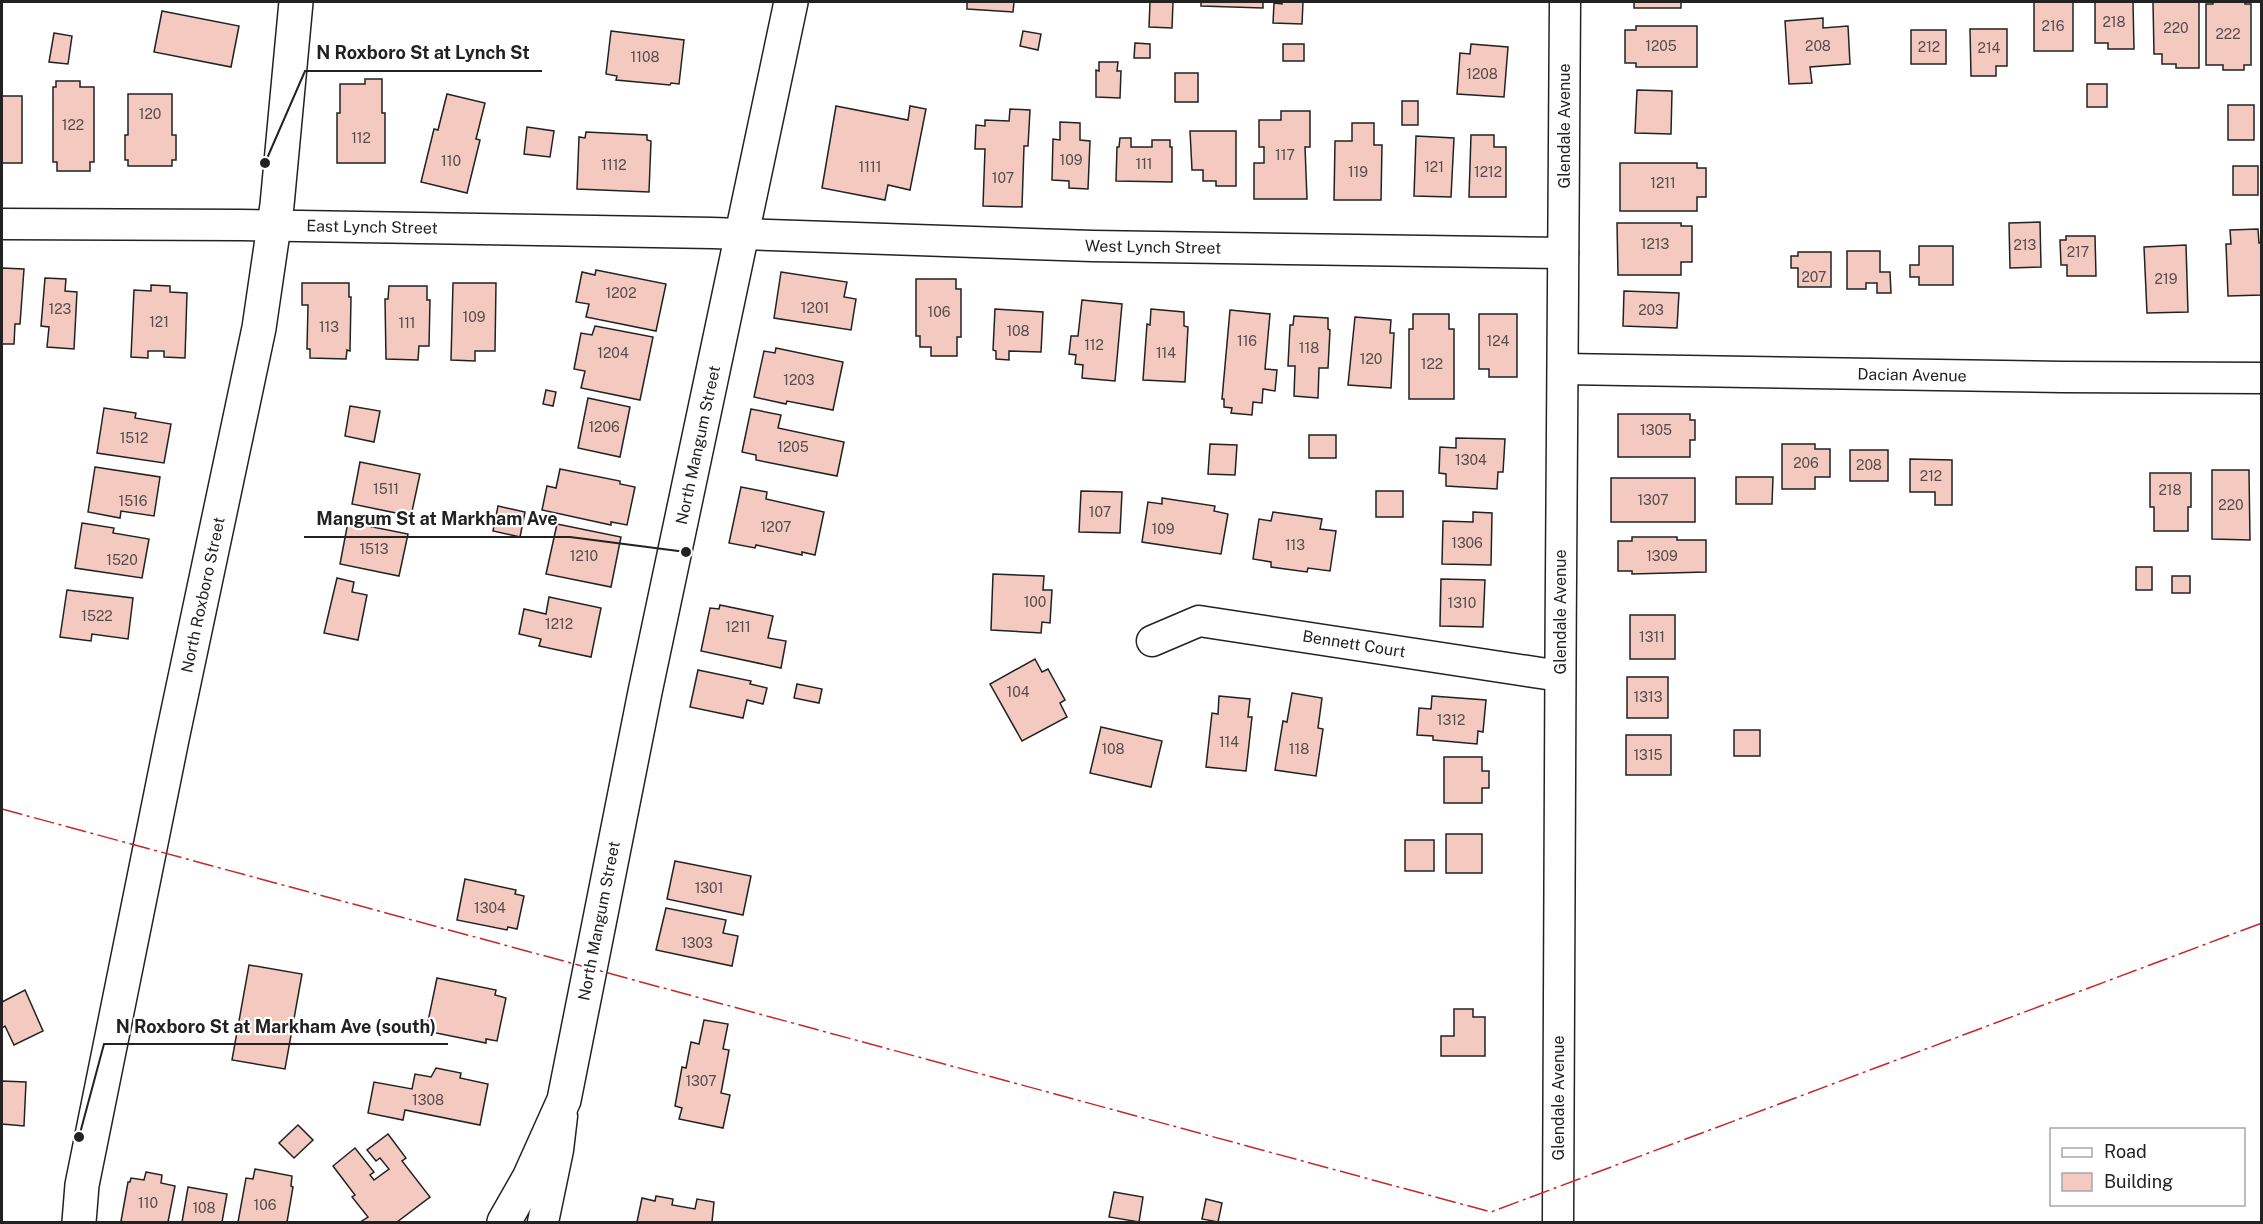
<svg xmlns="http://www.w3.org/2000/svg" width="2263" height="1224" viewBox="0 0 2263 1224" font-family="'Public Sans',sans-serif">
<rect width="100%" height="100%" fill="#fff"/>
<g fill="#f3c9c0" stroke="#222" stroke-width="1.5">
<polygon points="967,2 1014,2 1013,12 967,9"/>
<polygon points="1150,2 1173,2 1172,28 1149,27"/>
<polygon points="1201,2 1263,2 1263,8 1201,6"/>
<polygon points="1282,2 1303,2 1302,24 1273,23 1274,3 1282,4"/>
<rect x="1634" y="2" width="47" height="6"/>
<rect x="2034" y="2" width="39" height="49"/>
<polygon points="2095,2 2133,2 2134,49 2108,49 2108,43 2095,43"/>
<polygon points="2153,2 2199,2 2199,68 2176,68 2176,64 2162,64 2162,54 2154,54"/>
<polygon points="2213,2 2245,2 2245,4 2251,4 2251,65 2244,65 2244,70 2223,70 2223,65 2206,65 2206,4 2213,4"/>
<polygon points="162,11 239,26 231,67 154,52"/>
<polygon points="1823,18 1823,28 1848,26 1850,64 1810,67 1812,83 1789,84 1785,21"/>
<polygon points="1636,26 1697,26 1697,67 1636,67 1636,63 1625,63 1625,30 1636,30"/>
<polygon points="1970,29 2007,29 2007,66 1996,66 1996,76 1971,76"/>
<rect x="1911" y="30" width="35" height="34"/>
<polygon points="611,31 684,40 679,84 671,83 670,85 616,80 617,76 606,74"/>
<polygon points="1023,31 1041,34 1038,50 1020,46"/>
<polygon points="54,33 72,36 68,64 49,62"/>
<polygon points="1135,43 1150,44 1150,58 1134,58"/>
<rect x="1283" y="44" width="21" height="17"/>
<polygon points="1471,44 1508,47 1504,97 1457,94 1460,53 1470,54"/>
<polygon points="1099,62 1118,62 1117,71 1121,71 1120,98 1096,97 1096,70 1099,71"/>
<rect x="1175" y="73" width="23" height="29"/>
<polygon points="365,79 382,79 382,113 385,113 385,163 337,163 337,113 340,113 340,84 365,84"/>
<polygon points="56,81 80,81 80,87 94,87 94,162 90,162 90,171 57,171 57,162 53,162 53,87 56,87"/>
<rect x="2087" y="84" width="20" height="23"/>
<polygon points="1637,90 1672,91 1671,134 1635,133"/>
<polygon points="128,94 172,94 172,135 176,135 176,160 172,160 172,166 128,166 128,160 125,160 125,135 128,135"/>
<polygon points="447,94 485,103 476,139 480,140 467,193 421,182 434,129 438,130"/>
<rect x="2" y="96" width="20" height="67"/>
<rect x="1402" y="101" width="16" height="24"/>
<rect x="2228" y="105" width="26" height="35"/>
<polygon points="836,106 908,120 910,106 926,109 910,190 888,185 885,200 822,188"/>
<polygon points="1010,109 1030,110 1028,146 1024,146 1022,207 983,206 985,149 975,149 976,125 985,126 985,120 1009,121"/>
<polygon points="1281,111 1310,111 1310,147 1305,147 1307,199 1254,199 1254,163 1264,163 1264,147 1259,147 1259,120 1281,120"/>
<polygon points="1060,122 1080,123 1080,140 1090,141 1088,189 1069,188 1069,181 1052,180 1053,139 1060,140"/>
<polygon points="1352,123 1374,123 1374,145 1382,145 1381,200 1334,200 1335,141 1352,141"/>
<polygon points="527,127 554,131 550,157 524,154"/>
<polygon points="1190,131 1236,131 1236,186 1216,186 1216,181 1203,181 1203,170 1192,170"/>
<polygon points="586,132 647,135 647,140 651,141 649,192 577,189 579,137 585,138"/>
<polygon points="1471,135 1494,135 1494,147 1506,147 1506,197 1469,197"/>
<polygon points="1416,136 1454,138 1451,197 1414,196"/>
<polygon points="1120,138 1131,138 1131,147 1152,147 1152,140 1170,140 1170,147 1172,147 1172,182 1116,181 1117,147 1119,147"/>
<polygon points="1620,163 1697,163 1697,168 1706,168 1706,197 1697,197 1697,211 1620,211"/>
<rect x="2233" y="166" width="25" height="29"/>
<polygon points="2040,222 2041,267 2010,268 2009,223"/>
<polygon points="1617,223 1681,223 1681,226 1692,226 1692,262 1681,262 1681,275 1618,275"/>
<polygon points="2258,229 2259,243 2262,242 2262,295 2228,296 2226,244 2231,244 2230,230"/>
<polygon points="2066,236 2095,236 2096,276 2067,276 2067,265 2061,265 2060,240 2066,240"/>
<polygon points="2186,245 2188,312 2147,313 2144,247"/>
<polygon points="1919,246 1953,246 1953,285 1919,285 1919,277 1910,277 1910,265 1919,265"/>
<polygon points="1847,251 1880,251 1880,272 1890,272 1891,293 1877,293 1877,283 1866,283 1866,289 1847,289"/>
<polygon points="1798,252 1831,252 1831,287 1798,287 1798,268 1791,268 1791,256 1798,256"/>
<polygon points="2,268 24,269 20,324 15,324 14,344 2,344"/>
<polygon points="596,270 666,284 656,331 586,317 589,304 576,302 582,272 595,275"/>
<polygon points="781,272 847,282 844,297 856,299 851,330 774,318"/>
<polygon points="45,278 66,279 65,291 77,292 74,349 47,347 49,327 41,326"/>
<polygon points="916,279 956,279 956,289 961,289 961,337 957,337 957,356 931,356 931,347 920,347 920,336 916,336"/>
<polygon points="302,283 349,283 349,297 351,297 350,351 347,350 346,359 310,358 310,349 307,349 308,305 302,305"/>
<polygon points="453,283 496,283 495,351 475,351 475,361 451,360"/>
<polygon points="151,285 170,286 170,292 187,293 185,358 164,357 164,351 148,351 148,358 131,357 134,290 151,291"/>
<polygon points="389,286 427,286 427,300 430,300 429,346 419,346 418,360 386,359 385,299 388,299"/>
<polygon points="1624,291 1679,293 1677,328 1623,326"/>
<polygon points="1082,300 1122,304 1115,381 1082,378 1083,365 1075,364 1076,355 1069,354 1071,336 1078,336"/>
<polygon points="995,309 1043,312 1041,352 1009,351 1009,360 996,359 996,351 993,350"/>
<polygon points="1151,309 1184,312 1184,326 1188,327 1185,382 1143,380 1147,324 1150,325"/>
<polygon points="1230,310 1270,314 1265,369 1277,370 1275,391 1263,389 1262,403 1253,402 1252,415 1231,413 1232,408 1224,407 1224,399 1222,399"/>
<polygon points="1413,314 1449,314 1449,329 1454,329 1454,399 1409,399 1409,329 1413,329"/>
<polygon points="1479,314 1517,314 1517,377 1489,377 1489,369 1479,369"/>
<polygon points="1294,316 1328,318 1328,329 1330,330 1328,368 1319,368 1318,398 1294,396 1295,366 1288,366 1290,325 1293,325"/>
<polygon points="1355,317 1391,320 1390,333 1394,333 1391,388 1348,385"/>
<polygon points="595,326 653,337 640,400 581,388 585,371 574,369 581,333 592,335"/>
<polygon points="776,348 843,362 833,410 787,401 786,404 754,397 764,351 775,353"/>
<polygon points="546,390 556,392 553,406 543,404"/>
<polygon points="588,398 630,407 620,457 578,448"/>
<polygon points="350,406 380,411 374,442 345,436"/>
<polygon points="104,408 136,413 135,418 171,424 164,463 97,453"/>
<polygon points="751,409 781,415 778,428 844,442 837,476 756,460 756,455 742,452"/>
<polygon points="1618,414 1690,414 1690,420 1695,420 1695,440 1690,440 1690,457 1618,457"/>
<rect x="1309" y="435" width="27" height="23"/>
<polygon points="1456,438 1505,439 1503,472 1498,472 1497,489 1446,486 1446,474 1439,473 1440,447 1456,448"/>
<polygon points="1210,444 1237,445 1235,475 1208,474"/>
<polygon points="1782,444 1815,444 1815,449 1830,449 1830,477 1815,477 1815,489 1782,489"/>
<rect x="1850" y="450" width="38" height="31"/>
<polygon points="1910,459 1952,460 1952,505 1935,505 1935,492 1910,492"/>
<polygon points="360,462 420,474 411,516 352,504"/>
<polygon points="95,467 160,477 154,516 121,511 120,518 88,512"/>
<polygon points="560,469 620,481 620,484 635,487 627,525 611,522 611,525 542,510 547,486 556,488"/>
<polygon points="2212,470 2249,470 2250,540 2212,539"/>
<polygon points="2150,473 2191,473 2191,507 2188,507 2188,531 2154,531 2154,507 2150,507"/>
<polygon points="1736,477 1773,477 1772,504 1736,504"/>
<rect x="1611" y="478" width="84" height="44"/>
<polygon points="741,487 767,492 766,499 824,512 815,555 802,552 802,555 756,545 755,548 729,543"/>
<polygon points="1081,491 1122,492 1120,533 1079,532"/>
<rect x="1376" y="491" width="27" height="26"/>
<polygon points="1162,498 1215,506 1214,511 1228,514 1221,554 1142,542 1148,502 1162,504"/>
<polygon points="498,506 525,512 520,537 493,531"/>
<polygon points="1273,512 1322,519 1320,529 1336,531 1330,571 1308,568 1307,572 1271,567 1271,562 1253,559 1259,519 1271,521"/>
<polygon points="1473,512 1492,513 1491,565 1442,564 1443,521 1473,522"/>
<polygon points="348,522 408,534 399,576 340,564"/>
<polygon points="82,523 114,528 113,533 149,539 142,578 75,568"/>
<polygon points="557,524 621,537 611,587 546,574"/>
<polygon points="1632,537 1677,537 1677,540 1706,540 1706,572 1632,574 1632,571 1618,571 1618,541 1632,541"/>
<rect x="2136" y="567" width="16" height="23"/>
<polygon points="993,574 1044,576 1043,590 1052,590 1050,623 1042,622 1041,633 991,630"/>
<rect x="2172" y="576" width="18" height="17"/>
<polygon points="337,578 354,582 352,592 367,595 358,640 324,633"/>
<polygon points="1441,579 1485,580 1483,627 1440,626"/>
<polygon points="67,590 133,598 128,639 92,634 91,641 60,637"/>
<polygon points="549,597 601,608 591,657 539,646 541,639 519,634 524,609 546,614"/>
<polygon points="720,605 773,616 768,638 786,641 781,668 701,651 710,608 719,609"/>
<rect x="1630" y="615" width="45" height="44"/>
<polygon points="1035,659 1042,672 1048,669 1065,700 1060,703 1067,717 1022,741 990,684"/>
<polygon points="698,670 751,681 750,684 767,688 763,704 747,700 743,718 690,707"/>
<rect x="1627" y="677" width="41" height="41"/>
<polygon points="797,684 822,689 819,703 794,698"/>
<polygon points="1292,693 1322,698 1318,728 1323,729 1316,776 1275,770 1283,721 1287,722"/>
<polygon points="1219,696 1250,699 1248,717 1252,717 1246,771 1206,767 1212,713 1218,714"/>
<polygon points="1432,696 1486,700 1483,732 1478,731 1477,744 1433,740 1433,736 1417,735 1419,708 1431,709"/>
<polygon points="1101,727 1162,741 1151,787 1090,773"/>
<rect x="1734" y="730" width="26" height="26"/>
<rect x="1626" y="735" width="45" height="40"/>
<polygon points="1444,757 1482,757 1482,771 1489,771 1489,788 1482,788 1482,803 1444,803"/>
<rect x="1446" y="834" width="36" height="39"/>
<rect x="1405" y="840" width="29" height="31"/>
<polygon points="675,861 751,876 743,915 667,899"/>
<polygon points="465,879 516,890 515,894 524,896 517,929 508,927 507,930 457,920"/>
<polygon points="666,908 726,920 723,933 738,936 732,966 656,950"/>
<polygon points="249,965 302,974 285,1069 232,1060"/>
<polygon points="437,978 496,990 495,995 506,998 497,1041 486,1039 486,1043 426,1031"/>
<polygon points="25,990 43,1031 14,1045 5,1026 2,1028 2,1002"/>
<polygon points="1454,1009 1473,1009 1473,1017 1485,1017 1485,1056 1441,1056 1441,1036 1454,1036"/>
<polygon points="704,1020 728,1024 723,1049 729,1050 721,1093 730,1095 723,1128 679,1119 682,1108 675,1106 682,1067 686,1068 691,1042 699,1044"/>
<polygon points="436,1068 461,1073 460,1078 488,1084 480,1125 405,1110 403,1120 368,1113 374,1082 412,1089 415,1074 431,1077"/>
<polygon points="2,1081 26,1082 24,1126 2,1124"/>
<polygon points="298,1125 313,1140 294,1158 279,1143"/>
<polygon points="388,1134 406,1158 402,1161 430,1197 397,1222 364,1222 362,1221 368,1217 352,1197 355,1195 333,1166 355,1148 374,1172 370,1175 374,1180 389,1169 380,1158 376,1161 367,1150"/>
<polygon points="255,1169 292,1176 291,1186 293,1187 287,1222 238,1222 246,1178 253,1179"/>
<polygon points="146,1172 162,1175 161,1183 175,1186 168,1222 123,1222 121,1221 128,1182 130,1182 131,1178 144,1180"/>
<polygon points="188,1187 227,1194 222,1222 182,1222"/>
<polygon points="1114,1192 1143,1197 1139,1222 1109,1217"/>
<polygon points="656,1196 673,1199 672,1205 695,1209 697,1199 714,1202 712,1222 637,1222 642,1198 655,1201"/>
<polygon points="1206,1199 1222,1203 1218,1222 1202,1219"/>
</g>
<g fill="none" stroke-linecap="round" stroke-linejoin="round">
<defs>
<g id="minor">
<polyline points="2,224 240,225 712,233 1092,246 1563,253"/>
<polyline points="1563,369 2062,377 2262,378"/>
<polyline points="1152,641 1199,621 1560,676"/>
<polyline points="543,1222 558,1150 562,1116"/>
<path d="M 1558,1222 C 1559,815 1562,409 1565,2"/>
</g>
<g id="major">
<polyline points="79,1222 82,1185 172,739 259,328 277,205 296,2"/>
<polyline points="504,1222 529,1178 564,1100 645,692 791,2"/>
</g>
</defs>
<use href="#minor" stroke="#222" stroke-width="33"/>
<use href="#major" stroke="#222" stroke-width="36"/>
<use href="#minor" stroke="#fff" stroke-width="30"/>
<use href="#major" stroke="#fff" stroke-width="33"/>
<polyline stroke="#c62828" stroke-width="1.5" stroke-dasharray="21 4.5 3 4.5" stroke-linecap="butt" points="2,809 1491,1212 2262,923"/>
</g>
<g text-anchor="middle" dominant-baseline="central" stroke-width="4.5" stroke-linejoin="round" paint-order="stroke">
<g font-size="14" fill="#564c4a">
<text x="2114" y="22">218</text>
<text x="2053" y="26">216</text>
<text x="2176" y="28">220</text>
<text x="2228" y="34">222</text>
<text x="1661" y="46">1205</text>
<text x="1818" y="46">208</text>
<text x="1929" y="47">212</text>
<text x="1989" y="48">214</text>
<text x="645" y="57">1108</text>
<text x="1482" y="74">1208</text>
<text x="150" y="114">120</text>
<text x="73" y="125">122</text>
<text x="361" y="138">112</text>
<text x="1285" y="155">117</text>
<text x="1071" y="160">109</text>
<text x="451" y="161">110</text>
<text x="1144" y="164">111</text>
<text x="614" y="165">1112</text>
<text x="870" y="167">1111</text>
<text x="1434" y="167">121</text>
<text x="1358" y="172">119</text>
<text x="1488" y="172">1212</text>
<text x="1003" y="178">107</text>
<text x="1663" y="183">1211</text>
<text x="1655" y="244">1213</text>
<text x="2025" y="245">213</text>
<text x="2078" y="252">217</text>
<text x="1814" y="277">207</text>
<text x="2166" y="279">219</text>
<text x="621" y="293">1202</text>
<text x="815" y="308">1201</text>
<text x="60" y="309">123</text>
<text x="1651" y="310">203</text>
<text x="939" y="312">106</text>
<text x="474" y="317">109</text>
<text x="159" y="322">121</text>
<text x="407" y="323">111</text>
<text x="329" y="327">113</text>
<text x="1018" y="331">108</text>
<text x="1247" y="341">116</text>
<text x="1498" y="341">124</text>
<text x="1094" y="345">112</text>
<text x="1309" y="348">118</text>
<text x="613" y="353">1204</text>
<text x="1166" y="353">114</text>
<text x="1371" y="359">120</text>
<text x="1432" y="364">122</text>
<text x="799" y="380">1203</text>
<text x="604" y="427">1206</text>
<text x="1656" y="430">1305</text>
<text x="134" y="438">1512</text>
<text x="793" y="447">1205</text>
<text x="1471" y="460">1304</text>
<text x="1806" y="463">206</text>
<text x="1869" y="465">208</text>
<text x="1931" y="476">212</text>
<text x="386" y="489">1511</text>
<text x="2170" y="490">218</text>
<text x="1653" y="500">1307</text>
<text x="133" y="501">1516</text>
<text x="2231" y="505">220</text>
<text x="1100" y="512">107</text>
<text x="776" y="527">1207</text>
<text x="1163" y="529">109</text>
<text x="1467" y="543">1306</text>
<text x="1295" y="545">113</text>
<text x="374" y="549">1513</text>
<text x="584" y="556">1210</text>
<text x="1662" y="556">1309</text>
<text x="122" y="560">1520</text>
<text x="1035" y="602">100</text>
<text x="1462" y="603">1310</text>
<text x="97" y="616">1522</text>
<text x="559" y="624">1212</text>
<text x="738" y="627">1211</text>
<text x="1652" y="637">1311</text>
<text x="1018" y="692">104</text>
<text x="1648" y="697">1313</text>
<text x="1451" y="720">1312</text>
<text x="1229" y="742">114</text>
<text x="1113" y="749">108</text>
<text x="1299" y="749">118</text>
<text x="1648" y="755">1315</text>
<text x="709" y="888">1301</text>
<text x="490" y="908">1304</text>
<text x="697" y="943">1303</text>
<text x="701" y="1081">1307</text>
<text x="428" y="1100">1308</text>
<text x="148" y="1203">110</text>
<text x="265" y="1205">106</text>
<text x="204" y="1208">108</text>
</g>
<g font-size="16" fill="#222" stroke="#fff">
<text transform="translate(1564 126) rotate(-90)">Glendale Avenue</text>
<text transform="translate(372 227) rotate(1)">East Lynch Street</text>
<text transform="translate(1153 247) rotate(1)">West Lynch Street</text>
<text transform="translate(1912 375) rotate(1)">Dacian Avenue</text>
<text transform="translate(698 445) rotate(-78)">North Mangum Street</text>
<text transform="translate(203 595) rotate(-78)">North Roxboro Street</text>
<text transform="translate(1560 612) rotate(-90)">Glendale Avenue</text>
<text transform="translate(1354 644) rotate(9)">Bennett Court</text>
<text transform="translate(599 921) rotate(-79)">North Mangum Street</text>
<text transform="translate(1558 1098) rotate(-90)">Glendale Avenue</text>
</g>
</g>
<path fill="none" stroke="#222" stroke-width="2" d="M265 163L305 71H542M686 552L570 537H304M79 1137L104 1044H448"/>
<g fill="#222" stroke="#fff" stroke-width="2">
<circle cx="265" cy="163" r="6"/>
<circle cx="686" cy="552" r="6"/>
<circle cx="79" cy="1137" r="6"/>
</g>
<g font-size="18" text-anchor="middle" font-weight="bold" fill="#222" stroke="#fff" stroke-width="4.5" stroke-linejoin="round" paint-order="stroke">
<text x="423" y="59">N Roxboro St at Lynch St</text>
<text x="437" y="525">Mangum St at Markham Ave</text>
<text x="276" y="1033">N Roxboro St at Markham Ave (south)</text>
</g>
<rect width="2263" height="1224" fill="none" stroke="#222222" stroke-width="6"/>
<rect x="2050" y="1128" width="195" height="78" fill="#ffffff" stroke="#a7a7a7" stroke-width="1.5"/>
<rect x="2062" y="1148" width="30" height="9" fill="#ffffff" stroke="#a7a7a7" stroke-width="1.5"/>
<text x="2104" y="1158" font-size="18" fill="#222222">Road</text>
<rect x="2062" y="1173" width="30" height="18" fill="#f3c9c0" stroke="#a7a7a7" stroke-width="1.5"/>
<text x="2104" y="1188" font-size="18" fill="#222222">Building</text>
</svg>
